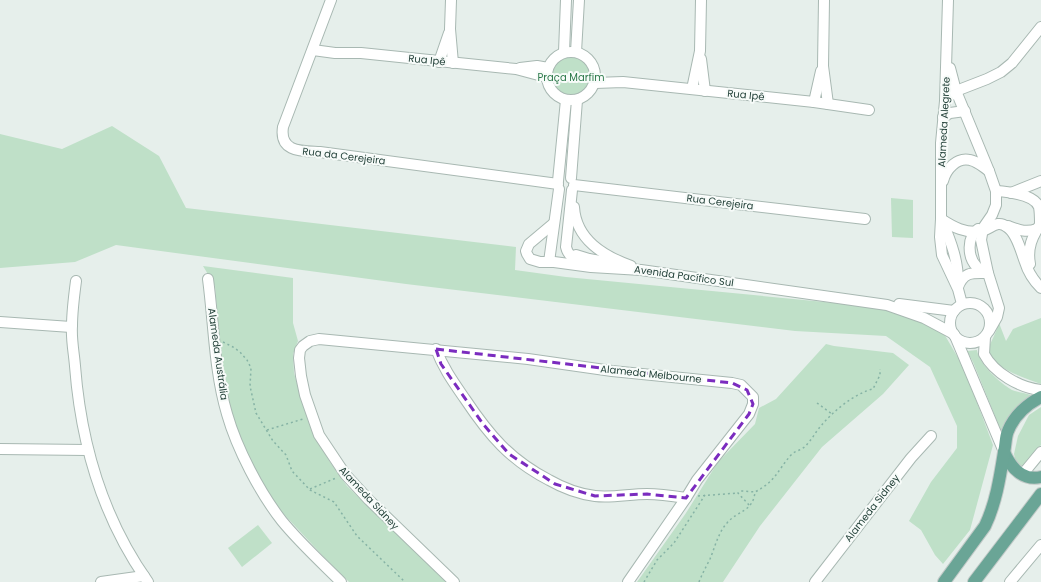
<svg xmlns="http://www.w3.org/2000/svg" width="1041" height="582" viewBox="0 0 1041 582" font-family="Poppins,sans-serif">
<rect width="100%" height="100%" fill="#e6efeb"/>
<g fill="#bfe0c8">
<circle cx="571" cy="77" r="20"/>
<polygon points="112,126 159,156 186,208 516,247 515,270 566,277 887,308 943,332 964,368 993,445 970,530 943,564 935,555 921,530 909,521 931,482 957,448 957,426 930,367 886,336 795,331 406,284 116,245 75,262 0,268 0,134 62,149"/>
<polygon points="891,198 913,200 913,238 892,237"/>
<polygon points="203,266 293,278 293,323 298,341 293,354 294,373 305,411 319,443 330,462 347,486 447,582 349,582 323,556 280,510 254,471 233,423 222,371 215,286"/>
<path d="M 1041,318 L 1041,384 C 1024,378 996,369 987,352 C 991,341 996,333 999,323 L 1006,341 L 1013,329 Z"/>
<polygon points="826,344 834,346 893,353 909,365 883,394 822,447 760,526 723,582 637,582 686,513 718,462 755,424 759,408 776,399"/>
<path d="M 977,350 C 979,364 1000,383 1012,390 C 1018,392 1025,393 1031,395 C 1019,405 1008,416 1001,431 L 973,362 L 967,351 Z"/>
<polygon points="1041,407 1041,445 1022,469 1016,463 1014,454 1018,436 1029,415"/>
<polygon points="258,525 272,543 242,567 228,548"/>
</g>
<g fill="none" stroke-linecap="round" stroke-linejoin="round">
<defs>
<g id="minor">
<path d="M 331,0 L 283,127 C 279,153 303,151 320,152 L 558,184"/>
<polyline points="451,0 450,29 453,63"/>
<polyline points="824,0 823,66 828,104"/>
<polyline points="948,0 945,101 941,143 941,219 940,237 942,255 958,289 962,304"/>
<polyline points="313,50 335,53 361,53 516,69 546,77"/>
<circle cx="571" cy="76" r="24"/>
<polyline points="564,52 566,0"/>
<polyline points="576,52 579,0"/>
<polyline points="701,59 705,91"/>
<polyline points="439,62 449,33"/>
<polyline points="520,68 537,66 548,68"/>
<polyline points="950,68 956,91 989,171 996,191 996,205 992,215 983,228 981,240 988,273 999,308 997,317 989,331"/>
<polyline points="595,83 623,82 814,102 869,110"/>
<polyline points="692,89 700,51 701,0"/>
<polyline points="951,95 956,91 987,79 1001,72 1012,63 1041,27"/>
<polyline points="814,102 821,71"/>
<polyline points="943,117 950,113 965,111"/>
<polyline points="571,178 577,100"/>
<polyline points="558,181 566,100"/>
<path d="M 943,181 C 946,169 957,157 970,160 C 977,161 983,167 989,171"/>
<polyline points="574,185 865,219"/>
<path d="M 572,190 L 566,247 C 568,256 574,260 583,262"/>
<path d="M 996,191 C 1008,192 1034,194 1039,207 C 1040,212 1040,218 1040,224"/>
<polyline points="1011,193 1041,181"/>
<path d="M 574,207 C 576,240 604,256 631,266"/>
<path d="M 941,219 C 953,227 966,234 982,231 C 991,229 997,219 1007,227 C 1017,233 1021,252 1025,262 C 1028,272 1034,281 1041,288"/>
<path d="M 942,220 C 951,242 959,262 958,286"/>
<polyline points="554,223 529,244 526,251 527,254 530,259 540,262 554,262 591,267 641,270 887,305 924,318 954,334"/>
<path d="M 1008,226 C 1019,230 1026,233 1037,229"/>
<path d="M 978,229 C 967,237 967,257 977,267 C 980,270 984,271 988,273"/>
<polyline points="576,255 589,259 611,263"/>
<polyline points="549,262 559,189"/>
<path d="M 1030,264 C 1027,248 1032,237 1041,223"/>
<path d="M 208,279 C 214,324 214,370 227,414 C 237,449 260,493 282,521 C 300,543 321,562 341,582"/>
<path d="M 76,281 C 74,296 72,311 72,326 C 71,339 74,353 75,366 C 81,444 102,517 148,582"/>
<path d="M 958,287 C 964,271 973,273 987,273"/>
<circle cx="970" cy="323" r="20"/>
<polyline points="899,304 954,311"/>
<polyline points="0,322 71,327"/>
<polyline points="955,336 1004,452"/>
<path d="M 985,337 L 984,354 C 994,373 1020,388 1041,390"/>
<path d="M 436,349 C 443,368 454,383 465,399 C 489,435 510,460 549,480 C 563,488 579,494 595,496 C 612,498 630,494 647,494 C 660,494 673,496 686,498"/>
<polyline points="0,449 87,450"/>
<polyline points="1022,475 1041,452"/>
<polyline points="101,582 144,576"/>
<polyline points="454,582 369,500 345,474 319,435 305,395 301,376 299,358 300,350 303,346 310,341 319,339 528,359 612,371 732,383 741,385 753,397 753,404 749,414 697,480 686,498 628,582"/>
<polyline points="815,582 911,458 931,436"/>
<polyline points="1010,582 1041,545"/>
</g>
<g id="major">
<path d="M 1004,452 C 1011,468 1023,481 1041,477"/>
<path d="M 944,582 L 985,526 C 996,503 1000,477 1004,452 C 1006,445 1005,438 1008,431 C 1014,416 1027,404 1041,397"/>
<polyline points="974,582 1041,494"/>
</g>
</defs>
<use href="#minor" stroke="#a8b8b2" stroke-width="12"/>
<use href="#major" stroke="#c2cac8" stroke-width="14"/>
<g stroke="#86b3a5" stroke-width="1.5" stroke-dasharray="2 3" stroke-linecap="butt">
<polyline points="223,342 233,347 240,352 247,360 251,368 250,386 256,413 273,441 286,455 292,471 310,490 334,502 357,536 405,582"/>
<polyline points="817,403 832,414"/>
<polyline points="267,430 303,419"/>
<polyline points="310,489 336,478"/>
<polyline points="698,496 738,493"/>
<polyline points="749,505 738,493 742,491 755,492"/>
<polyline points="644,582 657,560 674,543 705,495"/>
<path d="M 699,582 C 702,574 706,567 710,559 C 715,547 718,533 727,523 C 738,510 753,512 755,492 C 776,481 777,471 791,455 C 795,450 803,451 808,443 C 813,438 816,431 821,426 C 832,412 855,393 873,389 L 880,375 L 880,369"/>
</g>
<use href="#minor" stroke="#fff" stroke-width="10"/>
<use href="#major" stroke="#6aa596" stroke-width="12"/>
</g>
<path fill="none" stroke="#7b2cbf" stroke-width="3" stroke-dasharray="8 5" stroke-linejoin="round" d="M 436,349 L 732,383 L 747,390 L 753,404 L 749,414 L 686,498 L 647,494 L 595,496 L 555,484 L 509,454 L 483,424 L 441,364 Z"/>
<g text-anchor="middle" dominant-baseline="central" stroke-width="4" stroke-linejoin="round" paint-order="stroke">
<g font-size="10" fill="#24423a" stroke="#f7fbf9">
<text transform="translate(427 60) rotate(6)">Rua Ipê</text>
<text transform="translate(746 95) rotate(6)">Rua Ipê</text>
<text transform="translate(944 122) rotate(-87)">Alameda Alegrete</text>
<text transform="translate(344 156) rotate(7)">Rua da Cerejeira</text>
<text transform="translate(720 202) rotate(7)">Rua Cerejeira</text>
<text transform="translate(684 276) rotate(8)">Avenida Pacífico Sul</text>
<text transform="translate(218 354) rotate(82)">Alameda Austrália</text>
<text transform="translate(651 374) rotate(6)">Alameda Melbourne</text>
<text transform="translate(369 498) rotate(47)">Alameda Sidney</text>
<text transform="translate(872 508) rotate(-52)">Alameda Sidney</text>
</g>
<g font-size="10" fill="#2d7a4b" stroke="#f7fbf9">
<text x="571" y="77">Praça Marfim</text>
</g>
</g>
</svg>
